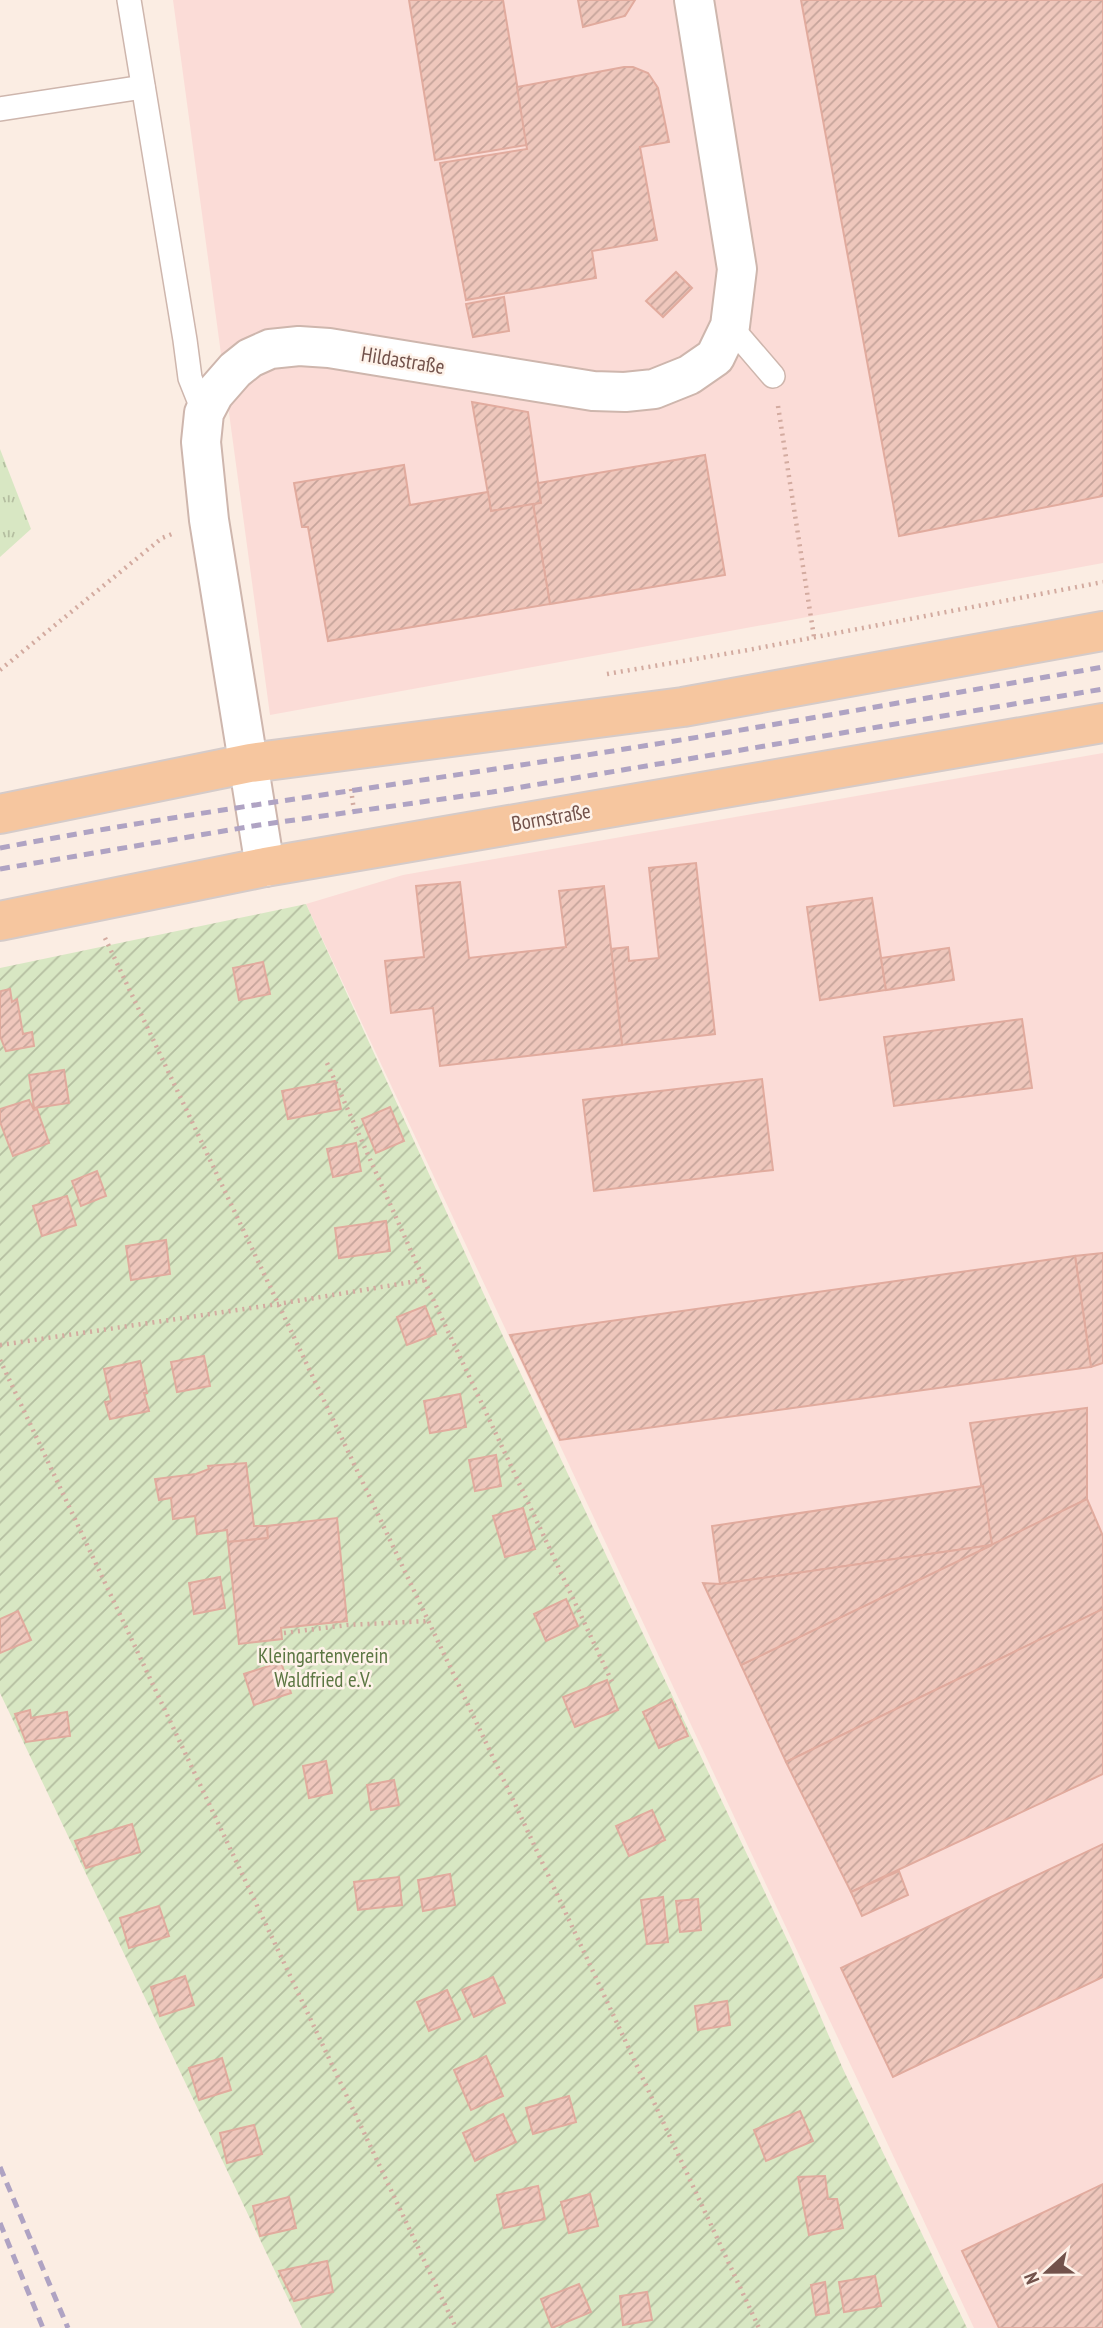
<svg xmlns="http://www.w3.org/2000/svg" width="1103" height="2328" viewBox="0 0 1103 2328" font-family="'PT Sans Narrow',sans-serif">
<defs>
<pattern id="grass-tufts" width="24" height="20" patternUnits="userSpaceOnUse" patternTransform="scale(1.75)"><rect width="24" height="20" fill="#d8e7c3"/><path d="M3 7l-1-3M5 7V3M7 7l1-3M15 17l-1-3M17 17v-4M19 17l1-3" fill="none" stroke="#b4bea0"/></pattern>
<pattern id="garden-furrows" width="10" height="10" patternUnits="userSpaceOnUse" patternTransform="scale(1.75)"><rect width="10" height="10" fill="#d8e7c3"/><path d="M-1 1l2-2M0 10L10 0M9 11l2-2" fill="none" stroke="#b4bea0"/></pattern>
<pattern id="building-hatch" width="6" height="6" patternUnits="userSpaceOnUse" patternTransform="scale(1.75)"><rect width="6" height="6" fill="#efc7bc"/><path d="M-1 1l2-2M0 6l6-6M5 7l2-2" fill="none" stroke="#c6a49b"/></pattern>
</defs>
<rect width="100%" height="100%" fill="#fbede3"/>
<g fill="#fbdcd7">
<polygon points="173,0 1103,0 1103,563 270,715"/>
<polygon points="1103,753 1103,2328 974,2328 306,904 403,875"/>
</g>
<polygon fill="url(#grass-tufts)" points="0,449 31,529 0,557"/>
<polygon fill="url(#garden-furrows)" points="306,904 502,1334 792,1950 843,2069 967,2328 302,2328 0,1693 0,968"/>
<g fill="url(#building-hatch)" stroke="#e1ab9e" stroke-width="2">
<polygon points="409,0 503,0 527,145 435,160"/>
<polygon points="578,0 635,0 625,16 583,27"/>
<polygon points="801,0 1103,0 1103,496 899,536"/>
<polygon points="624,67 633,67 648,73 658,88 669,142 640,147 657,240 592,251 596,278 466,300 440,163 527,149 517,87"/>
<polygon points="676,272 692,288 663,317 646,301"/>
<polygon points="504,297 509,331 473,337 466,304"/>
<polygon points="472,402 528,412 541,503 491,511"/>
<polygon points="705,455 725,575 550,604 533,504 541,503 538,483"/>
<polygon points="404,465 410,505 488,492 491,511 533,504 550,604 328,641 308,527 302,527 294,483"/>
<polygon points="696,863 715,1034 622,1045 611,949 628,947 629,961 659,958 649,868"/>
<polygon points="460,882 469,958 566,947 559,891 604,886 622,1045 440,1066 433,1008 391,1013 385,961 424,957 416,886"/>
<polygon points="872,898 886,990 820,1000 807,907"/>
<polygon points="949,948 954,980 886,990 881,958"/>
<polygon points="263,962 270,994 239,1000 233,968"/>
<polygon points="10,989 12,1002 17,999 23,1034 32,1032 34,1046 6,1051 0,1036 0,996 1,991"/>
<polygon points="1022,1019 1032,1088 894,1106 884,1037"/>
<polygon points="64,1070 69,1103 34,1108 29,1075"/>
<polygon points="762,1079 773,1170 594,1191 583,1100"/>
<polygon points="335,1081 341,1109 288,1119 282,1091"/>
<polygon points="29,1100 34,1110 37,1109 49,1143 13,1156 0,1122 0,1109"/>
<polygon points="390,1107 404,1141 376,1153 362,1119"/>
<polygon points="356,1143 361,1171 333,1177 327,1149"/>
<polygon points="97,1171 106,1196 81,1206 72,1181"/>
<polygon points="67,1196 76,1225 42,1236 33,1206"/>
<polygon points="386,1221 390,1251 339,1258 335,1228"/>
<polygon points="166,1240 170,1274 131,1280 126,1246"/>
<polygon points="1103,1253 1103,1363 1091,1367 1075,1256"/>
<polygon points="1075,1256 1091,1367 560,1440 510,1335"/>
<polygon points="425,1306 436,1334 407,1345 397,1317"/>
<polygon points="204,1356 210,1386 177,1392 171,1362"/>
<polygon points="140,1361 147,1393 144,1393 149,1411 110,1419 105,1402 111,1401 104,1369"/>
<polygon points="460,1394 466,1427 430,1433 424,1401"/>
<polygon points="1087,1408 1087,1499 992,1545 970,1423"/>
<polygon points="496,1455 501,1486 475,1491 469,1460"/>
<polygon points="246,1463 254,1526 267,1526 268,1538 228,1542 227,1530 197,1534 195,1516 173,1519 171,1498 159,1500 155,1479 196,1474 209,1469 208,1466"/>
<polygon points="983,1486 992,1545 720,1584 712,1526"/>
<polygon points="1087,1499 1103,1536 1103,1609 786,1762 741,1665"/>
<polygon points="523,1508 535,1549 505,1557 493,1516"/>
<polygon points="337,1518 347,1621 281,1628 282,1639 239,1644 228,1542 268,1538 267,1526"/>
<polygon points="992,1545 741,1665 703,1583 720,1584"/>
<polygon points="220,1577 225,1608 194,1614 189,1583"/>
<polygon points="566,1599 578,1626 546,1641 534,1614"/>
<polygon points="1103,1609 1103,1774 851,1892 786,1762"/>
<polygon points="18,1611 31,1640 0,1653 0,1619"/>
<polygon points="281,1662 291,1693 254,1705 244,1674"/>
<polygon points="607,1680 618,1710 575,1727 563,1697"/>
<polygon points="671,1699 688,1736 659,1748 643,1712"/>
<polygon points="30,1710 31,1718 67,1712 70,1736 26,1742 15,1714"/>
<polygon points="326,1761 332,1793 309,1798 303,1766"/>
<polygon points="394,1780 399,1805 371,1810 367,1785"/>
<polygon points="652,1810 665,1840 629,1856 616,1826"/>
<polygon points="132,1824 140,1852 86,1868 75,1841"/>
<polygon points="1103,1844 1103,1977 893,2077 841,1968"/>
<polygon points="899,1871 908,1895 862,1916 851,1892"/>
<polygon points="450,1874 455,1905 423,1911 418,1880"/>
<polygon points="399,1877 402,1905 358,1910 354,1882"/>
<polygon points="663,1897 668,1942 647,1944 641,1900"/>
<polygon points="698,1899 701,1930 680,1932 676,1901"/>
<polygon points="159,1906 169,1936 129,1948 120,1918"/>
<polygon points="185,1976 194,2005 160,2016 151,1987"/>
<polygon points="493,1977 505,2003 474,2017 462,1990"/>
<polygon points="447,1990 460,2019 429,2031 417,2002"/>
<polygon points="727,2001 730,2025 698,2030 695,2006"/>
<polygon points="486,2056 503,2096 471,2110 454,2070"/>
<polygon points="222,2058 231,2090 199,2100 189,2068"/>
<polygon points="569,2096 576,2122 533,2134 526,2108"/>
<polygon points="800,2111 813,2141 766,2161 754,2130"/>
<polygon points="503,2114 516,2142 475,2161 463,2133"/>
<polygon points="254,2125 262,2154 227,2163 220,2133"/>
<polygon points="825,2176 828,2199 837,2199 843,2228 809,2235 798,2177"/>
<polygon points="1103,2184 1103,2328 999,2328 962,2251"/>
<polygon points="538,2186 545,2219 504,2228 497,2195"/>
<polygon points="590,2194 598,2226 569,2233 561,2202"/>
<polygon points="289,2197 296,2228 260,2236 253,2206"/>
<polygon points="327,2261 333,2292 294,2301 279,2271"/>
<polygon points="875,2276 881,2306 844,2312 839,2282"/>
<polygon points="825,2282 829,2313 816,2315 811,2285"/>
<polygon points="579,2284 591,2312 552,2328 541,2299"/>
<polygon points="647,2292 652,2320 623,2325 620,2296"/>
</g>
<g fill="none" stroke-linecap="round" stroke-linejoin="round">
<defs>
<g id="lane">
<polyline points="129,0 185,340 190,378 204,413"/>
<polyline points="0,109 143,87"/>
<polyline points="730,326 773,376"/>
</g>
<polyline id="street" points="265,867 209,520 201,442 204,413 214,394 235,370 250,358 270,349 299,346 329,348 593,391 625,392 654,389 689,375 715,357 730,326 737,269 694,0"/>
<g id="primary">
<polyline points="0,814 250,763 683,707 1103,631"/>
<polyline points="0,921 265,867 1103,723"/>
</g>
</defs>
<use href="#lane" stroke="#ceb6ad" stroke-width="26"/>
<use href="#street" stroke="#ceb6ad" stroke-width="42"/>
<use href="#primary" stroke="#d5cbc9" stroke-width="42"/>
<g stroke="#d3aba0" stroke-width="4.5" stroke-dasharray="2 5" stroke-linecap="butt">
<polyline points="778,406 814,637"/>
<polyline points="0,670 162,538 172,534"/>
<polyline points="607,674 748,650 1103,582"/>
<polyline points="351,789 354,811"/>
<polyline points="105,938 515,1804 759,2328"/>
<polyline points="327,1063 424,1280 613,1684"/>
<polyline points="0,1345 278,1304 424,1280"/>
<polyline points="0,1360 456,2328"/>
<polyline points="284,1633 347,1625 428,1621"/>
</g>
<use href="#lane" stroke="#fff" stroke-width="23"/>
<use href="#street" stroke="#fff" stroke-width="38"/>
<use href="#primary" stroke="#f6c69f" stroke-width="38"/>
<g stroke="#afa3c3" stroke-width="5" stroke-dasharray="10 7" stroke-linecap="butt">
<path d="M 0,848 C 173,815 347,792 521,765 C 716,736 909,701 1103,667"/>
<polyline points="0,869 259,825 492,792 1103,689"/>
<polyline points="0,2167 68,2328"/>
<polyline points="0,2223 43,2328"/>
</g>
</g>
<g text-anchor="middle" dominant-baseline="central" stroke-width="5" stroke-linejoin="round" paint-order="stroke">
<g font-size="21" fill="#72524b" stroke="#fef2e9">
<text transform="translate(403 360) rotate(9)">Hildastraße</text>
<text transform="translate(551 817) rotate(-10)">Bornstraße</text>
</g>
<g font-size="21" fill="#5c7743" stroke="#fef2e9">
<text x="323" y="1655">Kleingartenverein<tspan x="323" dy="24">Waldfried e.V.</tspan></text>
</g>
</g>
<g transform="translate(1047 2272) rotate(248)" stroke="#fef2e9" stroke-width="5" paint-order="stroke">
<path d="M0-5L12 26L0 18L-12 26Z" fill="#72524b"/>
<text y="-10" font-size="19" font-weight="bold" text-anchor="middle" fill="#72524b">N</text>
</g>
</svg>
